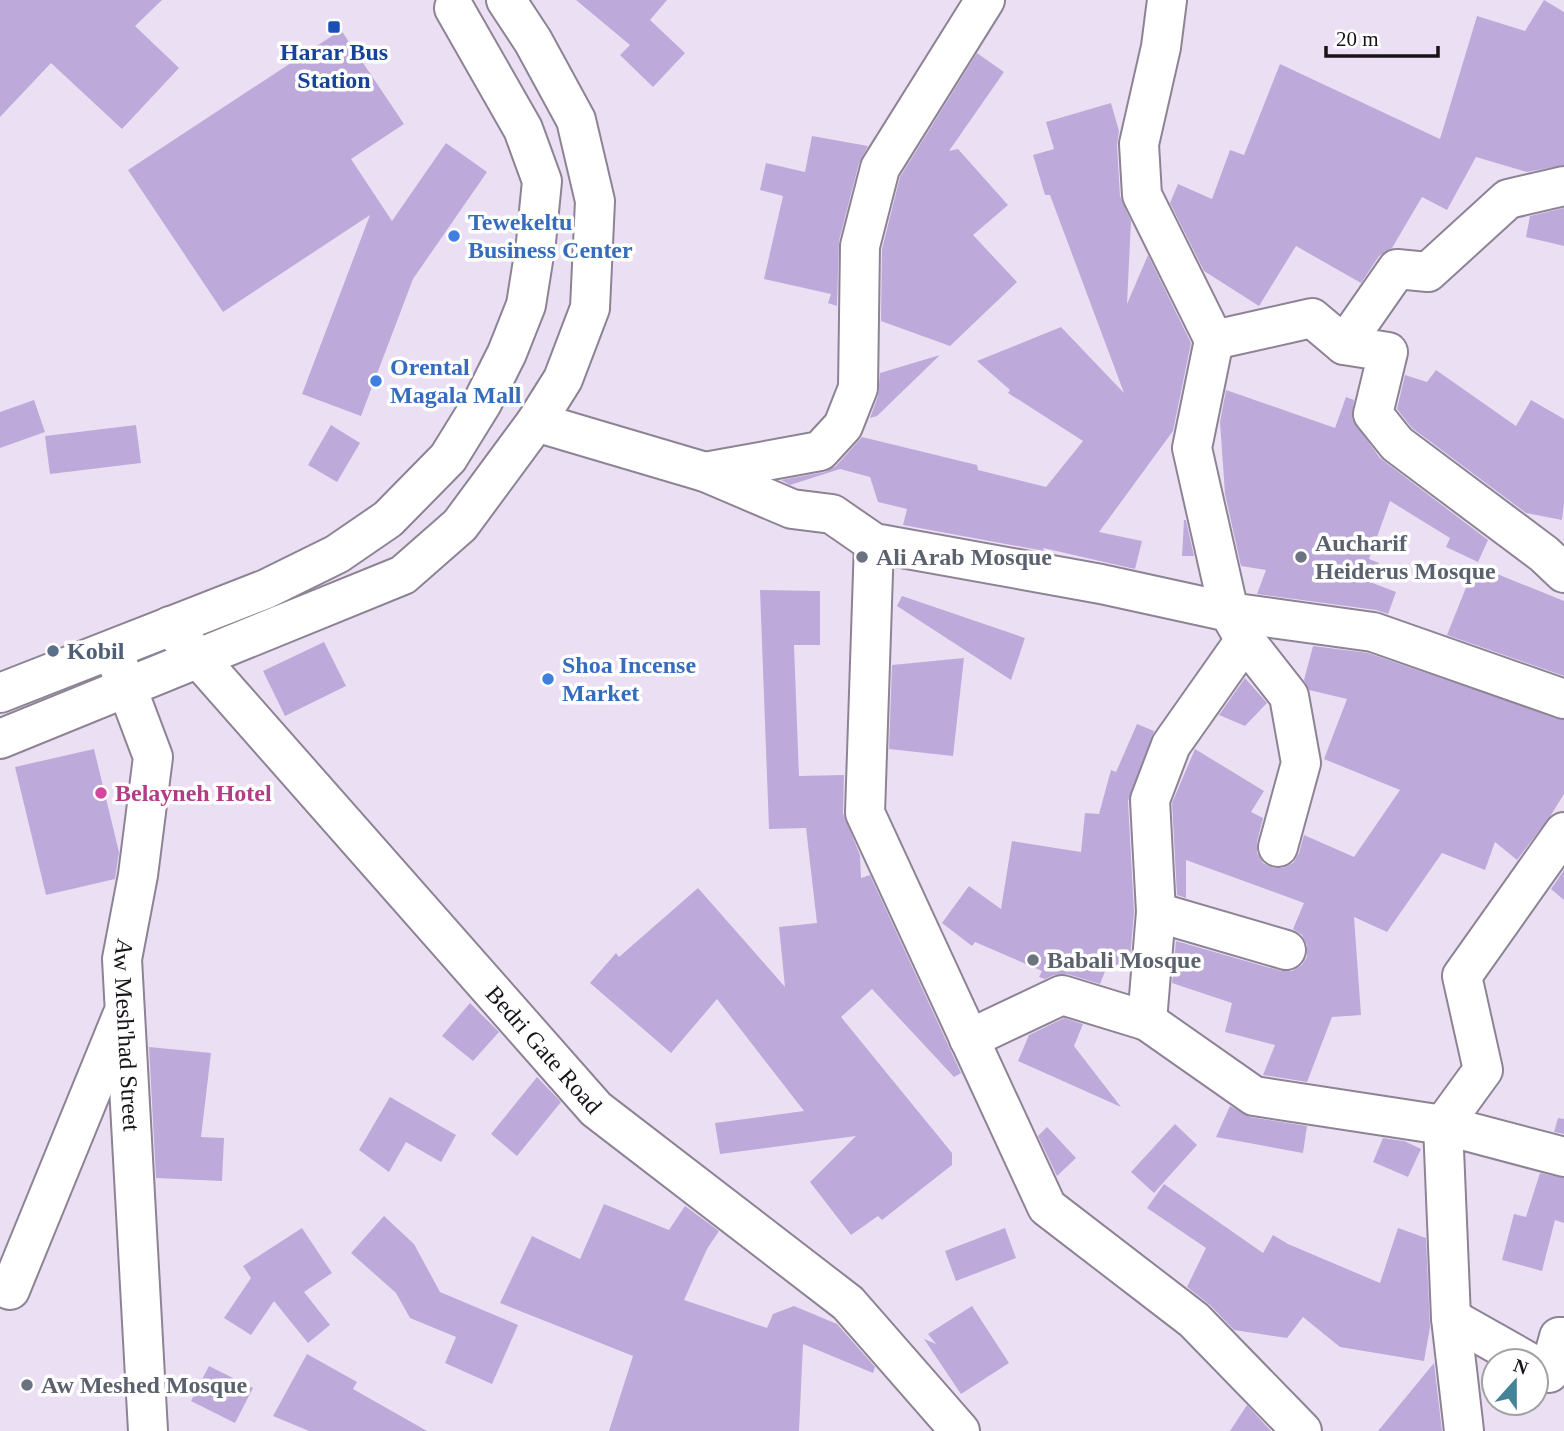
<svg xmlns="http://www.w3.org/2000/svg" width="1564" height="1431" viewBox="0 0 1564 1431" font-family="Georgia,serif">
<rect width="100%" height="100%" fill="#ebe0f3"/>
<g fill="#bdaada">
<polygon points="0,0 162,0 135,26 179,68 122,129 51,63 0,117"/>
<polygon points="576,0 667,0 650,20 685,53 653,87 620,55 630,45"/>
<polygon points="1544,0 1564,12 1564,165 1527,172 1476,157 1447,210 1422,197 1392,248 1379,256 1361,283 1296,246 1259,306 1204,271 1170,203 1178,184 1212,199 1230,150 1244,155 1280,64 1440,139 1477,16 1525,31"/>
<polygon points="341,30 404,124 351,159 392,221 446,143 487,172 413,279 361,416 302,394 370,215 223,312 128,170"/>
<polygon points="977,53 1004,72 949,151 958,149 1008,205 973,235 1017,282 950,346 881,321 882,249 900,177"/>
<polygon points="1111,103 1119,131 1117,145 1120,196 1131,221 1127,304 1148,255 1191,343 1173,431 1099,532 1142,541 1135,569 1043,548 1044,551 903,525 907,509 878,502 870,477 840,469 790,485 781,480 825,472 836,466 862,437 977,465 978,470 1046,487 1083,441 1008,393 1010,390 977,361 1061,327 1124,393 1050,195 1045,195 1033,155 1054,149 1046,122"/>
<polygon points="812,136 868,146 859,163 839,241 837,306 828,303 831,294 764,279 783,196 760,190 766,163 805,172"/>
<polygon points="1564,208 1564,246 1526,237 1530,216"/>
<polygon points="940,355 877,416 870,418 878,396 880,373"/>
<polygon points="1436,370 1516,426 1531,400 1564,419 1564,503 1562,520 1526,513 1412,428 1397,409 1405,375 1427,382"/>
<polygon points="1226,390 1335,428 1346,397 1354,400 1352,419 1380,458 1488,540 1478,562 1446,547 1450,538 1390,501 1369,559 1379,563 1370,582 1396,592 1388,614 1376,610 1257,594 1266,570 1241,566 1225,494 1220,422"/>
<polygon points="34,400 45,432 0,448 0,412"/>
<polygon points="136,425 141,463 50,474 45,436"/>
<polygon points="331,425 360,443 337,482 308,465"/>
<polygon points="1184,520 1186,520 1194,556 1182,556"/>
<polygon points="1475,565 1564,601 1564,676 1447,635"/>
<polygon points="760,590 820,591 820,645 794,645 799,776 844,775 843,813 860,855 861,878 870,875 961,1073 954,1077 872,989 841,1017 952,1153 952,1165 882,1220 878,1216 851,1235 810,1182 856,1136 720,1154 715,1123 804,1111 717,999 671,1053 590,983 616,953 619,957 698,888 785,987 779,927 817,923 806,828 769,829"/>
<polygon points="902,596 1025,638 1011,680 897,606"/>
<polygon points="324,642 346,686 285,716 263,671"/>
<polygon points="1313,646 1368,653 1564,720 1564,794 1551,815 1517,860 1495,842 1485,870 1442,853 1387,932 1354,917 1361,1015 1332,1017 1307,1082 1263,1075 1275,1045 1225,1032 1232,1003 1172,983 1176,941 1281,971 1292,971 1302,965 1307,957 1307,945 1302,935 1293,929 1304,903 1186,860 1186,898 1177,895 1172,803 1195,749 1264,791 1251,812 1263,818 1257,842 1257,853 1263,863 1273,868 1283,868 1293,863 1299,853 1304,835 1354,857 1400,790 1324,759 1347,699 1309,690 1304,680"/>
<polygon points="964,658 953,756 889,749 892,665"/>
<polygon points="1245,678 1267,703 1245,726 1219,715"/>
<polygon points="1137,724 1154,731 1128,801 1134,912 1129,971 1108,964 1100,984 1067,974 1054,975 1045,979 1039,977 1042,971 975,942 972,946 942,923 969,886 1001,909 1012,841 1081,852 1085,813 1099,814 1111,770 1116,772"/>
<polygon points="94,749 119,852 115,879 46,895 15,767"/>
<polygon points="1564,870 1564,900 1551,889"/>
<polygon points="470,1003 499,1032 473,1061 442,1036"/>
<polygon points="1064,1018 1083,1024 1074,1046 1121,1107 1018,1061 1029,1035"/>
<polygon points="149,1047 211,1053 201,1137 224,1138 222,1181 156,1178"/>
<polygon points="537,1077 561,1102 517,1156 491,1134"/>
<polygon points="390,1097 456,1135 441,1162 406,1142 389,1172 359,1150"/>
<polygon points="1230,1106 1250,1117 1307,1126 1303,1153 1216,1137"/>
<polygon points="1558,1118 1564,1119 1564,1134 1554,1132"/>
<polygon points="1175,1124 1197,1145 1154,1193 1131,1172"/>
<polygon points="1047,1127 1076,1158 1057,1176 1038,1136"/>
<polygon points="1383,1138 1404,1141 1421,1149 1408,1177 1373,1162"/>
<polygon points="1540,1173 1564,1178 1564,1223 1555,1220 1542,1271 1502,1260 1514,1214 1526,1217"/>
<polygon points="1164,1184 1263,1253 1273,1235 1288,1244 1380,1283 1398,1228 1426,1238 1430,1327 1424,1361 1340,1347 1303,1317 1287,1338 1234,1330 1210,1305 1187,1287 1206,1248 1147,1208"/>
<polygon points="604,1204 669,1230 685,1206 719,1231 707,1249 684,1300 767,1328 773,1314 794,1306 837,1324 875,1367 873,1373 803,1344 799,1431 609,1431 633,1356 500,1303 532,1236 580,1259"/>
<polygon points="384,1216 414,1244 440,1292 518,1325 492,1384 445,1363 456,1337 410,1318 396,1293 351,1253"/>
<polygon points="302,1228 332,1273 304,1292 330,1325 308,1343 274,1301 251,1335 224,1318 251,1278 243,1266"/>
<polygon points="1005,1228 1016,1258 956,1281 945,1251"/>
<polygon points="972,1306 1009,1363 961,1394 924,1339 936,1344 928,1334"/>
<polygon points="307,1354 357,1382 353,1389 427,1431 309,1431 273,1416"/>
<polygon points="1434,1363 1442,1431 1378,1431"/>
<polygon points="209,1366 253,1388 235,1423 191,1401"/>
<polygon points="1247,1405 1271,1431 1230,1431"/>
</g>
<g fill="none" stroke-linecap="round" stroke-linejoin="round">
<defs>
<g id="minor">
<polyline points="1167,0 1161,47 1139,144 1142,195 1214,340 1192,448 1229,612 1245,640 1171,745 1150,800 1156,912 1147,1021 1254,1096 1443,1125 1564,1157"/>
<polyline points="1564,186 1508,199 1428,272 1397,269 1344,345 1388,352 1373,414 1397,444 1544,554 1564,573"/>
<polyline points="1214,340 1312,318 1344,345"/>
<polyline points="536,422 705,472 792,509 832,514 874,543 1101,584 1229,612 1373,632 1564,699"/>
<polyline points="705,472 820,451 843,426 858,388 860,246 880,168 985,0"/>
<polyline points="874,543 865,813 1047,1207 1194,1320 1302,1431"/>
<path id="s1" d="M 170,626 L 596,1109 L 848,1303 L 960,1431"/>
<polyline points="1245,640 1289,696 1301,763 1278,847"/>
<path id="s2" d="M 118,664 L 153,757 L 138,875 L 122,959 L 148,1431"/>
<polyline points="0,693 266,589 337,554 388,519 448,458 482,403 507,353 526,305 536,242 542,181 523,129 454,8"/>
<polyline points="0,739 403,575 460,525 536,422 563,379 590,308 595,201 576,120 533,41 506,0"/>
<polyline points="1156,912 1286,950"/>
<polyline points="969,1039 1062,995 1147,1021"/>
<polyline points="10,1290 122,1016"/>
<polyline points="1451,1318 1527,1361"/>
<polyline points="1549,1373 1559,1337 1564,1337"/>
<polyline points="1464,1431 1451,1318 1443,1125 1483,1070 1462,976 1564,832"/>
</g>
</defs>
<use href="#minor" stroke="#8d8394" stroke-width="42"/>
<use href="#minor" stroke="#fff" stroke-width="38"/>
</g>
<rect fill="#1a4fb4" stroke="#fff" stroke-width="2.5" x="327" y="20" width="14" height="14" rx="3.5"/>
<g fill="#3f7fe0" stroke="#fff" stroke-width="2.5">
<circle cx="454" cy="236" r="7"/>
<circle cx="376" cy="381" r="7"/>
<circle cx="548" cy="679" r="7"/>
</g>
<g fill="#6b7280" stroke="#fff" stroke-width="2.5">
<circle cx="862" cy="557" r="7"/>
<circle cx="1301" cy="557" r="7"/>
<circle cx="1033" cy="960" r="7"/>
<circle cx="27" cy="1385" r="7"/>
</g>
<circle fill="#5c6f8a" stroke="#fff" stroke-width="2.5" cx="53" cy="651" r="7"/>
<circle fill="#d1479c" stroke="#fff" stroke-width="2.5" cx="101" cy="793" r="7"/>
<g text-anchor="middle" dominant-baseline="central" stroke-width="7" stroke-linejoin="round" paint-order="stroke">
<g font-size="24" font-weight="bold" fill="#164399" stroke="#fff">
<text x="334" y="52">Harar Bus<tspan x="334" dy="28">Station</tspan></text>
</g>
<g font-size="24" font-weight="bold" fill="#366cbe" stroke="#fff" text-anchor="start">
<text x="468" y="222">Tewekeltu<tspan x="468" dy="28">Business Center</tspan></text>
<text x="390" y="367">Orental<tspan x="390" dy="28">Magala Mall</tspan></text>
<text x="562" y="665">Shoa Incense<tspan x="562" dy="28">Market</tspan></text>
</g>
<g font-size="24" font-weight="bold" fill="#5b616d" stroke="#fff" text-anchor="start">
<text x="1315" y="543">Aucharif<tspan x="1315" dy="28">Heiderus Mosque</tspan></text>
<text x="876" y="557">Ali Arab Mosque</text>
<text x="1047" y="960">Babali Mosque</text>
<text x="41" y="1385">Aw Meshed Mosque</text>
</g>
<g font-size="24" font-weight="bold" fill="#4e5e75" stroke="#fff" text-anchor="start">
<text x="67" y="651">Kobil</text>
</g>
<g font-size="24" font-weight="bold" fill="#b23c85" stroke="#fff" text-anchor="start">
<text x="115" y="793">Belayneh Hotel</text>
</g>
<g font-size="24" fill="#171319" stroke="#fff">
<text stroke="none"><textPath href="#s2" startOffset="380">Aw Mesh'had Street</textPath></text>
<text stroke="none"><textPath href="#s1" startOffset="565">Bedri Gate Road</textPath></text>
</g>
</g>
<g transform="translate(1515 1382) rotate(21)"><circle r="33" fill="#ffffff" stroke="#a2a1a3" stroke-width="2"/>
<path d="M0-5L12 26L0 18L-12 26Z" fill="#448398"/>
<text y="-10" font-size="19" font-weight="bold" text-anchor="middle" fill="#171319">N</text>
</g>
<path d="M1326 46v10h112v-10" fill="none" stroke="#171319" stroke-width="3.5"/>
<text x="1336" y="46" font-size="21" fill="#171319" stroke="#ffffff" stroke-width="5" paint-order="stroke">20 m</text>
</svg>
